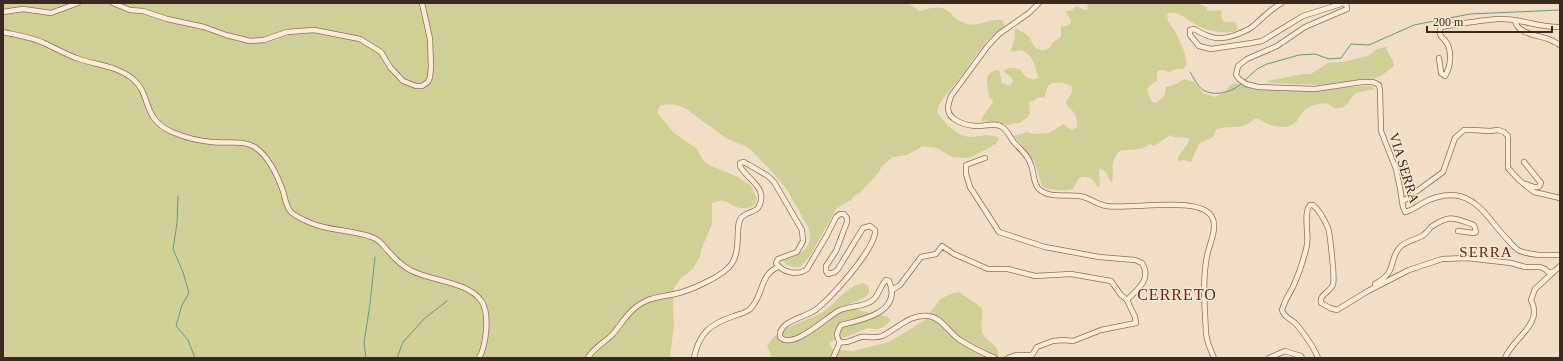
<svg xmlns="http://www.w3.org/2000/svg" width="1563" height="361" viewBox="0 0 1563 361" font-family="Georgia,serif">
<rect width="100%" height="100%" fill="#f1dec4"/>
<g fill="#d0d096">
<path d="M 3,3 L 908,3 L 920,11 C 955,0 944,18 968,24 C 979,27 990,18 1002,20 L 1005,26 C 982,41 972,64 955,84 C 948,94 940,99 937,112 C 944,123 958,137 972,137 C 982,136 990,133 999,138 L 996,144 L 972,157 L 966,158 L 952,157 L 937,148 L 923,146 L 907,155 L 893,157 L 882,166 L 879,172 L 861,192 L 855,195 L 851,200 L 836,209 L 813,251 L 805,262 L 800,267 L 793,267 L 787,265 L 782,260 C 800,255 813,251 809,229 L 787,190 L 774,174 L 749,148 L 726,138 L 686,109 C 677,104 669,103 660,106 L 657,112 L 674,133 L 697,149 L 703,160 L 709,165 L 736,176 L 751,186 L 757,198 L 755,205 C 752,206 747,209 743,208 C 729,208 729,196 712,203 L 712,224 L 701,250 L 700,256 L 693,269 L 682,277 L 674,288 L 673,306 L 674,326 L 670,355 L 671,358 L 3,358 Z"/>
<path d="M 1087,3 L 1196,3 L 1207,7 L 1207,10 L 1212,11 L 1220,10 L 1222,12 C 1220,25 1226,22 1235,22 L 1238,30 C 1229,36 1205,30 1196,25 C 1188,20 1179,11 1168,13 L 1167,15 L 1168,21 L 1176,33 L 1184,51 L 1187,65 L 1183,69 L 1177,69 L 1169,72 L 1164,70 L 1159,70 L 1157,72 L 1157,81 C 1150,85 1145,87 1149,96 C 1152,101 1151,102 1156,103 L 1165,95 L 1166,87 L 1178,83 L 1184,79 L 1194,82 L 1203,93 L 1215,97 L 1225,92 L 1230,85 L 1235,83 L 1266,89 L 1286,91 L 1312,91 L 1361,86 L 1371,86 L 1375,89 L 1356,93 C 1347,101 1349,109 1335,108 C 1332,107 1329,104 1326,103 C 1319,104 1311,105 1305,110 C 1300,114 1300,118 1296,122 C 1286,132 1266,125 1257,118 C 1252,120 1250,123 1246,125 C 1236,129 1225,125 1216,130 L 1213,137 L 1199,144 L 1191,162 L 1183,160 L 1178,162 C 1176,153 1189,148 1189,138 L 1173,137 L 1172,135 C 1164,137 1160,144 1153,146 L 1150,144 C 1147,145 1145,148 1142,148 C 1140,149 1132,150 1130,150 C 1121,150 1118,149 1114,160 C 1111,167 1114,175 1112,182 L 1110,181 L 1106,172 L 1101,169 L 1099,170 L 1100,186 L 1097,187 C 1094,178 1086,174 1078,179 L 1073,189 C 1064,191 1049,191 1042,186 L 1034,161 L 1014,136 L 1027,132 L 1032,134 L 1049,133 L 1063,124 L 1072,130 L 1077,127 C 1078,120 1075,111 1068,107 L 1066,102 L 1072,92 L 1072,87 C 1067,83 1054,80 1049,85 C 1046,88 1046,94 1044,98 C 1038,97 1038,96 1034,101 L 1029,102 L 1030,113 L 1027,118 L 1023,120 L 1022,122 L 1007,125 L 997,122 L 983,121 L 981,119 L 993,102 L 992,99 L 989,97 C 989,87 981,71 999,70 L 1002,83 L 1010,86 L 1013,81 L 1010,76 L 1005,73 L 1004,70 L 1009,68 L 1020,69 C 1025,76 1029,82 1038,78 C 1036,67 1033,55 1022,50 L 1011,52 C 1011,45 1017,38 1014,31 L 1016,28 C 1020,31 1025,33 1029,37 C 1031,40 1032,43 1034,46 C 1039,52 1050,52 1052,43 L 1061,37 L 1061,26 L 1067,26 L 1071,23 L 1071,20 L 1065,12 L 1067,11 L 1072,10 L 1076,6 L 1085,10 L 1088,9 Z"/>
<path d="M 1386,47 C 1388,55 1394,59 1394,66 L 1381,76 L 1373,79 L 1320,85 L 1269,83 L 1267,81 L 1303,74 L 1311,74 L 1328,63 L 1342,62 L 1359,58 L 1370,55 L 1377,49 Z"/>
<path d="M 863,283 L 869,286 L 869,293 L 864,298 L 846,306 L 869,313 L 886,316 L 891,320 C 884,328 878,331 868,328 L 846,337 L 835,340 L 829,343 L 832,349 L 853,351 L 889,342 L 925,320 L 940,299 L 953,293 L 959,292 L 982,308 C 984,316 979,326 983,334 C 988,343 1001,345 998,358 L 772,358 L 767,346 C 779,326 805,323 824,311 C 839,301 844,287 863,283 Z"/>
</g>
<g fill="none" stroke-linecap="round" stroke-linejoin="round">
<g stroke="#6c9385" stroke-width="1">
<path d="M 1190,72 C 1194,78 1197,86 1203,90 C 1215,97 1233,92 1242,83"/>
<polyline points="1244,81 1257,69 1267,64 1299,55 1315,54 1329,59 1341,58 1351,44 1369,45 1414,25 1470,14 1560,10"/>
<polyline points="178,196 177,223 173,249 183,272 189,293 182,305 176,326 188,340 195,358"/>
<polyline points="366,358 364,343 370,304 375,257"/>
<polyline points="397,358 403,342 425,318 447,301"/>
</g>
<defs>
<g id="minor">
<polyline points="113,3 130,10 143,11 167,19 204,27 226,35 250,41 264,40 287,32 314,30 360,39 381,52 390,67 403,81 416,86 422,86 428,82 430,77 431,67 430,39 422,3"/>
<path d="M 1039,3 L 1029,13 L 999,34 L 987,47 L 951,96 C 950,100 948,104 948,108 C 948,121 967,126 979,126 C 986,126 996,122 1002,127 C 1007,130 1010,137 1013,141 C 1020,150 1028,154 1031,165 C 1034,172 1033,182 1038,188 C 1048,199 1066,194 1079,196 C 1089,197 1097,205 1107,206 C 1130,210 1201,195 1212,217 C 1218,228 1209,245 1207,256 C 1202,281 1205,309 1206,334 L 1208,343 L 1214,358"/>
<path d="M 1282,3 C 1270,9 1262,19 1252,27 C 1248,30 1243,32 1238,34 C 1220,41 1211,39 1194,29 L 1190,30 L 1190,35 L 1199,46 L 1211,49 L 1252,43 L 1262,41 L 1303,16 L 1344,3"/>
<path d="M 1346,3 L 1347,9 L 1305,27 L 1277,46 L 1247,59 L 1238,66 L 1236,75 L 1239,79 L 1246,84 L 1258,87 L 1315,89 L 1362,82 L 1373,82 L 1379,85 L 1380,90 L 1381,131 L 1396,169 L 1400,188 L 1403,207 L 1405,212 C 1411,211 1416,207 1421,204 C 1431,198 1442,195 1453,195 C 1480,197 1492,225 1509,241 C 1512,245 1516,249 1520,251 C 1534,256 1546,255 1560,255"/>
<polyline points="3,12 23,9 51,13 78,3"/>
<path d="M 1515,21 C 1518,34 1537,35 1548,39 C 1552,40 1556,43 1560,45"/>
<path d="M 3,32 C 16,35 31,37 44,43 C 55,48 67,55 79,59 C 97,65 117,66 133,79 C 152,95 141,118 172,132 C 184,137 199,141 212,142 C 226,144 244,139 256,148 C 269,157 278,177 283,191 C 285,198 286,207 291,212 C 296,217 304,220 311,223 C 328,231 355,230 374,238 C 381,241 384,247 390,253 C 396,260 404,267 412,271 C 432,281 470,282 482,302 C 490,315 486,346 479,358"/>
<path d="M 1439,58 L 1441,73 L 1445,76 C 1450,68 1452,55 1448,45 C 1444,37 1437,37 1441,27 C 1460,24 1480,20 1499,19 C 1520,18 1539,28 1560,27"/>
<path d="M 985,158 L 966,165 L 966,174 L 970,187 L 999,232 L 1045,247 L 1099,257 L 1135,260 L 1142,263 C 1152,279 1138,289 1127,300 L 1135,317 L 1136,323 L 1101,330 L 1073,341 L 1064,340 L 1053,341 L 1037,347 L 1032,355 L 1016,355 L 1008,358"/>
<polyline points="1524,162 1541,183 1539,187 1534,187 1526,184"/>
<polyline points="1402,202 1443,172 1455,138 1464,130 1472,130 1490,131 1498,130 1504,132 1508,136 1508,168 1519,180 1534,192 1560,198"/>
<path d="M 1375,284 C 1398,272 1388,260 1400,247 C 1406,241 1415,240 1422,236 C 1426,234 1428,230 1431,227 C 1450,214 1454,218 1474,225 L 1476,232 L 1474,233 L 1458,231"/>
<polyline points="892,290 900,285 921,257 936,254 942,246 954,254 988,269 1008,269 1035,276 1071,274 1111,281 1121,295 1127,300"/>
<path d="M 840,342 C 848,344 853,339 861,337 C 868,336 875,339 882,336 C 897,329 911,313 929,316 C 942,318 949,333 960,340 C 971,347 983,353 995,358"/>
<path d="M 588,358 C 592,349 605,342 612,335 C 622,323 631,307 646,301 C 657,296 668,296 679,293 C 693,289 718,278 728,268 C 744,253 733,225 742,217 C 746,213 754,212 758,208 C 770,188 747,180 740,166 L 740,163 L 744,162 L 768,176 L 774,182 L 802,230 L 803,241 L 797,252 L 778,259 L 776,263 C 783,273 798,276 807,269 L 827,235 L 836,217 L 840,214 L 844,214 L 847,218 L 847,222 L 836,251 L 826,266 L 826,271 L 828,274 L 835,272 L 838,269 L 863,228 L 870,226 L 875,230 C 878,246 827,304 812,312 C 802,318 778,322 780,337 C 793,351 827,316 840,310 C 850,306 865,307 873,300 C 879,295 880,286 886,280 L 889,281 C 903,312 862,320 841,325 C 837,332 835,336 840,342"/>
<path d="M 694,358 C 699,333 710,324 734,316 C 739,314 746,313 750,309 C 764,296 759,275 778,267"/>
<polyline points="833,358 840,342"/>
<polyline points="1269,358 1285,351 1301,356 1302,358"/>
<path d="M 1318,358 C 1314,347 1305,335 1297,325 C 1292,319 1284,318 1282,310 C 1284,302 1289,294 1293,287 C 1299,274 1304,259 1307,245 C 1309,235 1303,212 1310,205 L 1313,205 C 1319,210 1325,221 1328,228 C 1330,233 1335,279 1333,284 C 1331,292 1319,294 1321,303 L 1330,308 L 1337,310 L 1368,291 L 1409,270 L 1442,259 L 1467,258 L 1511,263 L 1525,267 L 1540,267 L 1545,269 L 1548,272 L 1553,272"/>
<path d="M 1505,358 C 1513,338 1544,324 1531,300 L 1535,289 L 1560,266"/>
</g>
</defs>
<use href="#minor" stroke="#8d6f59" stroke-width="6"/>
<use href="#minor" stroke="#fbecd8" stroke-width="4.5"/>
</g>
<g text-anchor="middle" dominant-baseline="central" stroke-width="3" stroke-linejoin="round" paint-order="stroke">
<g font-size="14" fill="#3c291e" stroke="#f8e9d4">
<text transform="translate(1404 168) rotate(73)">VIA SERRA</text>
</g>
<g font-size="15" letter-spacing="1" fill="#6c221a" stroke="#f8e9d4">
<text x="1486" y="252">SERRA</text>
</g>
<g font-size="16" letter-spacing="1" fill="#6c221a" stroke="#f8e9d4">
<text x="1177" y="294">CERRETO</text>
</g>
</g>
<rect width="1563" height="361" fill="none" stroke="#3c291e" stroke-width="8"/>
<path d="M1427 26v6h125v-6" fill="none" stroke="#3c291e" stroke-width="2"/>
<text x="1433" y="26" font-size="12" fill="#3c291e" stroke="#f8e9d4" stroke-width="3" paint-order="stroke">200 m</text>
</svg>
